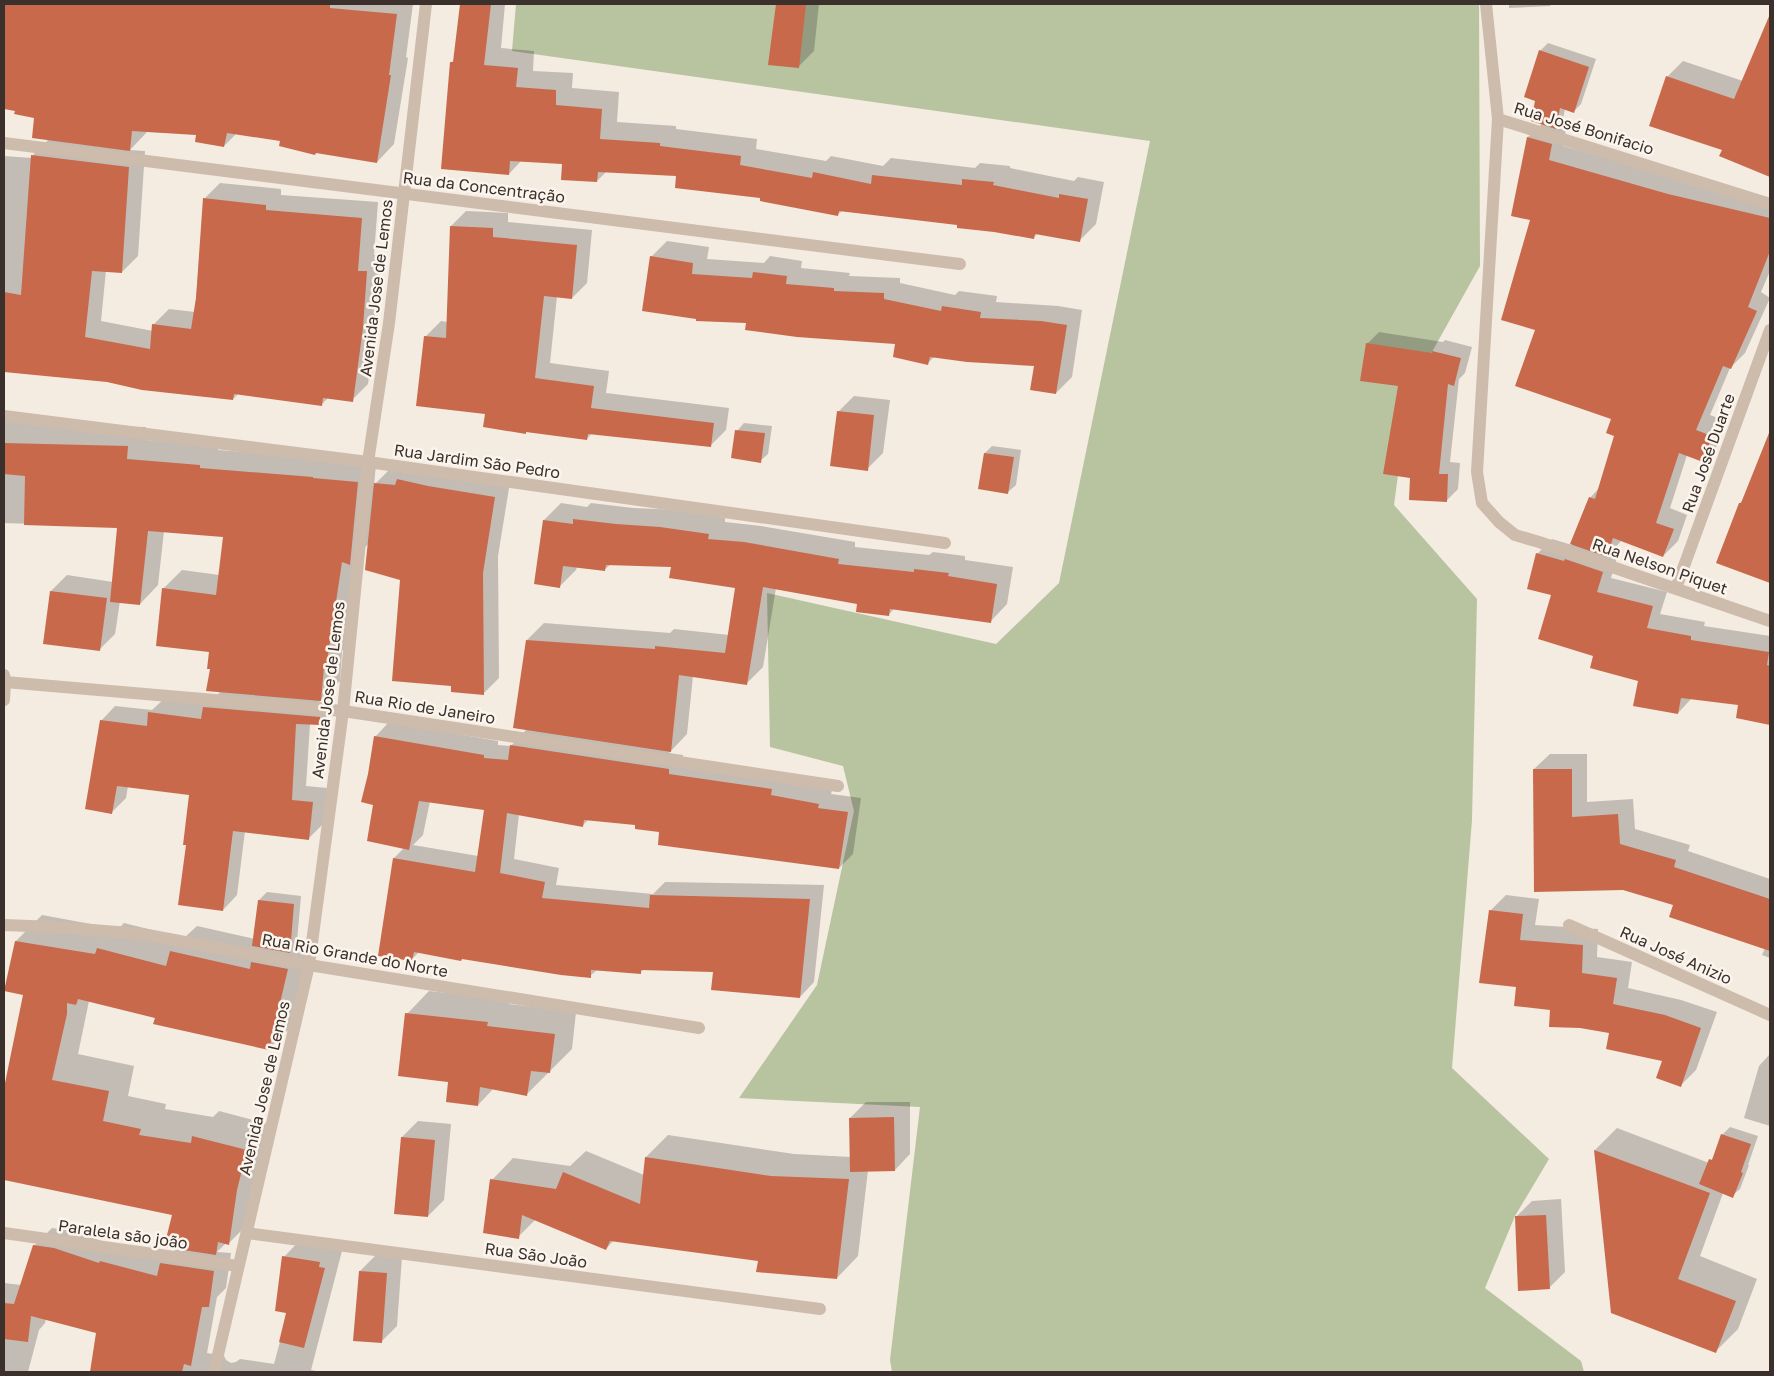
<svg xmlns="http://www.w3.org/2000/svg" width="1774" height="1376" viewBox="0 0 1774 1376" font-family="'Golos Text',sans-serif">
<rect width="100%" height="100%" fill="#f4ebe1"/>
<polygon fill="#b8c4a0" points="516,4 1479,4 1480,266 1409,393 1394,505 1477,599 1472,820 1452,1068 1549,1159 1515,1216 1485,1288 1581,1361 1584,1372 892,1372 890,1360 920,1107 739,1098 817,985 854,811 843,766 770,747 767,593 996,644 1059,583 1150,141 512,51"/>
<g fill="#0003" fill-rule="evenodd">
<polygon points="64,4 413,4 406,57 408,58 394,144 377,162 281,140 237,133 224,146 198,134 147,132 130,150 145,151 138,256 122,272 106,270 101,321 153,331 153,325 169,309 195,312 204,199 220,183 281,189 281,195 378,202 374,255 382,256 378,311 368,384 352,400 328,398 321,405 238,394 233,399 107,381 6,371 4,373 4,156 32,158 33,155 49,139 35,117 16,110 4,107 4,8 62,16"/>
<polygon points="462,4 505,4 501,48 534,51 533,71 573,73 572,88 619,92 617,122 676,126 676,129 757,139 756,149 826,161 831,156 883,166 891,158 975,168 980,163 1010,166 1010,168 1074,181 1078,177 1104,182 1096,224 1079,241 1038,233 1033,238 959,224 842,211 837,215 761,197 678,175 607,171 597,181 564,163 522,160 509,174 451,63 455,59"/>
<polygon points="777,4 819,4 814,51 798,67 769,64"/>
<polygon points="1509,4 1552,4 1550,6 1509,8"/>
<polygon points="1770,24 1770,175 1721,156 1723,149 1667,77 1683,61 1743,81 1764,31"/>
<polygon points="1548,43 1596,59 1581,104 1574,111 1565,109 1563,119 1556,127 1566,130 1563,146 1683,179 1770,200 1770,271 1761,292 1770,298 1745,353 1730,368 1710,415 1726,421 1717,446 1702,460 1687,455 1670,508 1687,515 1678,541 1663,556 1622,540 1608,555 1617,558 1611,578 1667,592 1660,614 1705,622 1704,626 1770,636 1770,723 1737,717 1740,704 1692,698 1678,713 1639,680 1595,655 1553,595 1537,554 1552,539 1572,545 1590,498 1599,488 1615,435 1613,418 1536,329 1531,219 1512,215 1528,137 1543,123 1536,100 1540,51"/>
<polygon points="466,211 508,213 508,222 592,230 587,283 572,298 557,296 550,363 609,371 606,393 729,408 726,430 711,445 592,433 587,439 486,413 418,405 426,336 441,321 447,322 451,226"/>
<polygon points="667,241 709,247 707,259 764,263 770,256 802,261 801,268 850,273 849,276 900,278 900,283 955,295 959,291 997,296 996,302 1058,306 1082,310 1072,377 1056,393 1035,365 935,356 928,363 897,343 748,322 651,257"/>
<polygon points="1379,332 1443,342 1445,340 1472,347 1465,373 1459,379 1450,462 1460,463 1458,489 1446,501 1412,477 1399,385 1367,344"/>
<polygon points="854,396 890,400 883,453 867,469 838,412"/>
<polygon points="4,413 37,425 146,427 146,440 218,446 218,450 332,458 376,464 374,485 391,468 510,482 498,556 499,678 483,694 453,685 401,579 369,543 359,554 345,648 342,651 340,681 319,702 334,703 334,709 319,724 310,724 306,786 327,788 323,824 309,838 245,831 237,895 223,910 187,844 190,794 128,786 126,798 112,812 101,721 115,706 152,710 164,699 209,704 221,691 211,668 211,650 163,589 182,570 219,575 224,536 164,531 158,585 140,604 120,601 115,634 99,650 51,591 67,575 113,582 119,527 4,523"/>
<polygon points="744,423 772,426 768,454 760,461 737,431"/>
<polygon points="1770,437 1770,582 1717,562 1740,503 1744,499 1767,439"/>
<polygon points="992,446 1021,450 1016,485 1008,492 985,453"/>
<path d="M 561,503 L 587,507 L 591,503 L 633,508 L 678,510 L 725,518 L 725,522 L 761,526 L 855,542 L 855,547 L 929,555 L 933,552 L 965,556 L 965,560 L 1013,567 L 1007,604 L 990,622 L 894,609 L 889,614 L 858,603 L 776,588 L 763,667 L 746,684 L 693,676 L 687,734 L 669,753 L 683,755 L 682,760 L 832,790 L 831,794 L 861,798 L 853,854 L 839,868 L 637,824 L 589,819 L 583,825 L 519,814 L 514,859 L 559,868 L 556,885 L 653,894 L 665,882 L 824,885 L 814,982 L 800,997 L 714,971 L 644,969 L 640,973 L 597,970 L 590,976 L 419,952 L 412,959 L 380,955 L 394,858 L 404,848 L 375,804 L 369,774 L 375,737 L 389,722 L 498,741 L 498,745 L 511,746 L 527,729 L 527,640 L 544,623 L 670,633 L 674,629 L 729,635 L 736,587 L 672,566 L 611,564 L 604,570 L 577,567 L 576,570 L 559,587 L 544,520 ZM 430,801 L 486,809 L 478,856 L 413,845 L 423,835 Z"/>
<polygon points="1550,754 1587,754 1587,802 1633,799 1635,829 1690,845 1688,851 1770,879 1770,958 1762,955 1765,948 1674,904 1623,888 1534,769"/>
<polygon points="267,892 301,896 297,941 313,944 295,1023 269,1049 156,1018 89,1001 78,1054 134,1066 128,1096 166,1104 165,1109 213,1117 219,1111 272,1125 254,1218 229,1243 226,1243 217,1252 231,1253 226,1288 217,1297 207,1353 224,1356 226,1360 231,1363 236,1362 240,1359 274,1364 288,1312 284,1257 301,1239 342,1251 311,1370 321,1372 91,1372 97,1332 46,1318 45,1323 39,1330 28,1372 4,1372 4,1283 21,1285 34,1246 52,1228 72,1231 117,1246 168,1257 177,1248 174,1214 30,1184 4,1159 4,1094 25,994 16,941 42,915 118,929 124,923 184,938 197,926 255,939 259,900"/>
<polygon points="1506,895 1539,899 1535,925 1598,929 1597,957 1632,962 1628,988 1681,1000 1717,1012 1696,1070 1680,1086 1664,1060 1611,1032 1551,1009 1517,986 1490,911"/>
<polygon points="429,991 510,1000 509,1004 576,1012 572,1049 527,1094 494,1088 478,1105 450,1081 407,1014"/>
<polygon points="1770,1054 1770,1126 1744,1118 1759,1066"/>
<polygon points="866,1102 910,1102 910,1154 895,1170 868,1170 858,1256 837,1278 759,1260 614,1240 606,1249 536,1219 518,1237 492,1180 513,1158 570,1166 586,1151 644,1175 646,1157 668,1135 794,1154 851,1157 850,1118"/>
<polygon points="418,1121 451,1124 444,1200 428,1216 402,1137"/>
<polygon points="1730,1127 1758,1136 1748,1165 1749,1165 1740,1189 1732,1196 1723,1193 1700,1256 1757,1279 1738,1329 1715,1352 1613,1313 1595,1150 1617,1128 1709,1163 1715,1155 1722,1135"/>
<polygon points="1561,1199 1565,1272 1549,1288 1516,1217 1532,1201"/>
<polygon points="376,1255 402,1257 397,1326 381,1342 360,1271"/>
</g>
<g fill="#c8694b">
<polygon points="4,4 330,4 330,8 397,14 389,75 391,75 377,163 316,153 315,155 279,146 280,141 227,133 224,147 195,142 196,135 132,131 130,151 32,138 34,118 14,114 15,111 4,109"/>
<polygon points="460,4 491,4 484,65 518,68 516,87 556,90 556,105 602,109 600,139 660,143 660,146 741,156 740,165 812,178 813,172 871,184 872,175 962,185 962,179 994,182 993,185 1059,198 1059,194 1088,199 1080,242 1035,234 1034,239 994,232 957,228 957,225 839,211 838,216 760,201 760,198 675,188 676,176 598,172 597,182 561,180 562,164 510,161 509,175 441,169 450,62 453,62"/>
<polygon points="776,4 806,4 799,68 768,65"/>
<polygon points="1770,14 1770,177 1719,156 1722,150 1649,126 1666,76 1734,99"/>
<polygon points="1539,50 1589,67 1574,113 1560,108 1556,129 1531,121 1535,101 1524,97"/>
<polygon points="1527,137 1552,144 1549,160 1668,194 1770,218 1770,251 1748,307 1757,311 1731,369 1723,366 1696,430 1712,436 1703,462 1679,453 1656,523 1674,529 1663,557 1613,538 1607,557 1570,544 1589,497 1595,499 1614,436 1606,433 1611,419 1515,386 1535,330 1501,320 1530,220 1511,216"/>
<polygon points="31,155 129,167 122,273 92,271 85,337 150,349 152,324 191,329 196,298 203,198 266,205 266,210 362,218 358,271 367,271 363,328 353,402 323,398 322,406 234,394 233,400 142,390 107,382 4,372 4,292 21,295"/>
<polygon points="450,226 493,228 493,237 577,245 572,299 544,296 535,378 594,386 591,408 714,423 711,447 588,434 587,440 526,432 526,434 483,427 485,414 416,406 424,336 446,338"/>
<polygon points="650,256 693,263 692,274 752,278 753,272 787,276 786,284 834,288 834,291 884,293 884,299 941,311 942,306 981,312 980,318 1041,321 1067,325 1056,394 1030,390 1034,366 967,362 930,357 928,365 893,357 895,344 797,337 745,330 746,323 696,321 696,319 642,311"/>
<polygon points="1366,343 1432,353 1432,351 1461,358 1454,386 1448,384 1439,474 1448,474 1447,502 1409,500 1410,478 1383,474 1398,386 1360,381"/>
<polygon points="837,411 874,415 868,471 830,466"/>
<polygon points="735,430 765,433 761,463 731,458"/>
<polygon points="1769,433 1770,433 1770,583 1716,563 1739,503 1741,503"/>
<polygon points="4,443 128,446 127,459 200,465 200,468 313,477 313,478 358,482 350,565 342,562 326,668 324,667 321,701 206,691 210,669 207,669 209,652 156,646 162,588 216,595 223,537 148,531 140,605 110,602 117,528 24,525 25,476 4,474"/>
<polygon points="984,453 1014,457 1008,494 978,489"/>
<polygon points="397,479 428,486 495,497 483,573 484,695 451,692 451,686 392,681 400,580 365,570 374,483 395,485"/>
<polygon points="573,519 616,524 660,527 709,534 708,539 744,542 839,559 838,564 914,572 914,569 949,573 948,576 997,584 991,623 890,609 889,616 856,612 857,604 763,587 747,685 679,675 671,752 513,728 526,640 655,649 655,646 725,653 735,588 669,578 671,567 606,565 605,571 563,566 560,588 534,584 543,520 573,524"/>
<polygon points="1536,553 1564,561 1565,559 1603,572 1597,592 1653,606 1647,628 1691,636 1691,640 1769,652 1767,665 1770,666 1770,725 1736,718 1738,705 1681,698 1678,714 1633,706 1638,681 1590,668 1593,656 1538,639 1551,595 1527,589"/>
<polygon points="50,591 107,598 100,651 43,644"/>
<polygon points="203,707 320,717 320,725 296,724 292,800 313,802 309,840 233,831 223,911 178,905 186,845 183,845 189,795 117,786 112,814 85,809 100,720 147,726 148,712 201,719"/>
<polygon points="374,736 484,755 484,758 508,760 510,745 669,769 669,774 772,789 771,795 819,804 818,808 848,812 839,869 658,845 659,832 635,829 635,825 584,820 583,827 507,813 500,873 545,882 542,898 649,908 650,895 810,899 800,998 711,990 713,972 641,970 641,974 591,970 591,978 561,975 462,959 461,961 414,952 412,961 378,956 393,858 475,872 484,810 419,801 409,850 367,841 373,805 361,802 368,774"/>
<polygon points="1533,769 1572,769 1572,817 1618,814 1620,844 1676,860 1674,867 1770,899 1770,951 1669,917 1673,905 1623,890 1534,892"/>
<polygon points="258,900 294,904 290,953 252,946"/>
<polygon points="1489,910 1523,914 1520,940 1583,945 1582,973 1617,978 1613,1004 1665,1015 1701,1028 1681,1087 1656,1078 1662,1061 1606,1049 1609,1033 1580,1028 1549,1027 1550,1010 1514,1006 1516,987 1479,983"/>
<polygon points="15,941 95,954 97,948 166,966 170,951 250,969 251,962 288,969 269,1050 153,1024 155,1018 78,999 76,1005 67,1003 67,1014 52,1080 109,1091 103,1121 141,1129 139,1135 191,1143 192,1136 247,1150 237,1190 229,1245 218,1242 216,1255 164,1247 172,1215 4,1180 4,1088 23,995 4,991"/>
<polygon points="405,1013 488,1022 487,1026 555,1034 550,1073 531,1071 527,1096 480,1087 478,1106 446,1102 448,1082 398,1076"/>
<polygon points="894,1117 895,1171 850,1172 849,1118"/>
<polygon points="1721,1134 1751,1144 1741,1172 1743,1173 1733,1198 1699,1184 1709,1159 1712,1160"/>
<polygon points="401,1137 435,1140 428,1217 394,1214"/>
<polygon points="1594,1150 1710,1193 1678,1279 1736,1301 1716,1353 1611,1313"/>
<polygon points="645,1157 771,1176 849,1179 837,1279 756,1272 758,1261 610,1241 606,1250 522,1215 519,1239 483,1233 490,1179 556,1189 563,1172 640,1204"/>
<polygon points="1546,1215 1550,1289 1518,1291 1515,1216"/>
<polygon points="33,1245 54,1248 99,1263 100,1261 157,1276 160,1263 214,1271 209,1307 202,1307 191,1366 184,1364 182,1372 90,1372 96,1333 31,1316 28,1342 4,1339 4,1303 14,1304"/>
<polygon points="282,1256 320,1262 319,1267 325,1268 304,1348 279,1342 286,1313 275,1311"/>
<polygon points="359,1271 387,1273 382,1343 353,1341"/>
</g>
<g fill="none" stroke-linecap="round" stroke-linejoin="round">
<g stroke="#cdbbac" stroke-width="12">
<polyline points="1486,4 1498,119 1477,472 1482,503 1499,522 1515,535 1539,542 1770,621"/>
<polyline points="1498,119 1770,204"/>
<polyline points="4,143 960,264"/>
<polyline points="4,416 368,462 945,543"/>
<polyline points="1676,588 1770,330"/>
<polyline points="5,682 343,711 838,786"/>
<polyline points="4,700 5,682 4,675"/>
<polyline points="4,925 55,927 142,934 309,965 699,1028"/>
<polyline points="1569,925 1770,1015"/>
<polyline points="4,1233 238,1266"/>
<polyline points="247,1233 820,1309"/>
<polyline points="214,1372 309,965 343,711 368,462 389,323 426,4"/>
</g>
</g>
<g text-anchor="middle" dominant-baseline="central" stroke-width="5" stroke-linejoin="round" paint-order="stroke">
<g font-size="16" fill="#3b302b" stroke="#fbf5ee">
<text transform="translate(1584 128) rotate(17)">Rua José Bonifacio</text>
<text transform="translate(484 187) rotate(7)">Rua da Concentração</text>
<text transform="translate(376 288) rotate(-83)">Avenida Jose de Lemos</text>
<text transform="translate(1708 453) rotate(-70)">Rua José Duarte</text>
<text transform="translate(477 461) rotate(8)">Rua Jardim São Pedro</text>
<text transform="translate(1660 566) rotate(19)">Rua Nelson Piquet</text>
<text transform="translate(328 690) rotate(-83)">Avenida Jose de Lemos</text>
<text transform="translate(425 707) rotate(9)">Rua Rio de Janeiro</text>
<text transform="translate(355 955) rotate(10)">Rua Rio Grande do Norte</text>
<text transform="translate(1676 955) rotate(24)">Rua José Anizio</text>
<text transform="translate(264 1088) rotate(-77)">Avenida Jose de Lemos</text>
<text transform="translate(123 1234) rotate(8)">Paralela são joão</text>
<text transform="translate(536 1255) rotate(8)">Rua São João</text>
</g>
</g>
<rect width="1774" height="1376" fill="none" stroke="#3b302b" stroke-width="10"/>
</svg>
